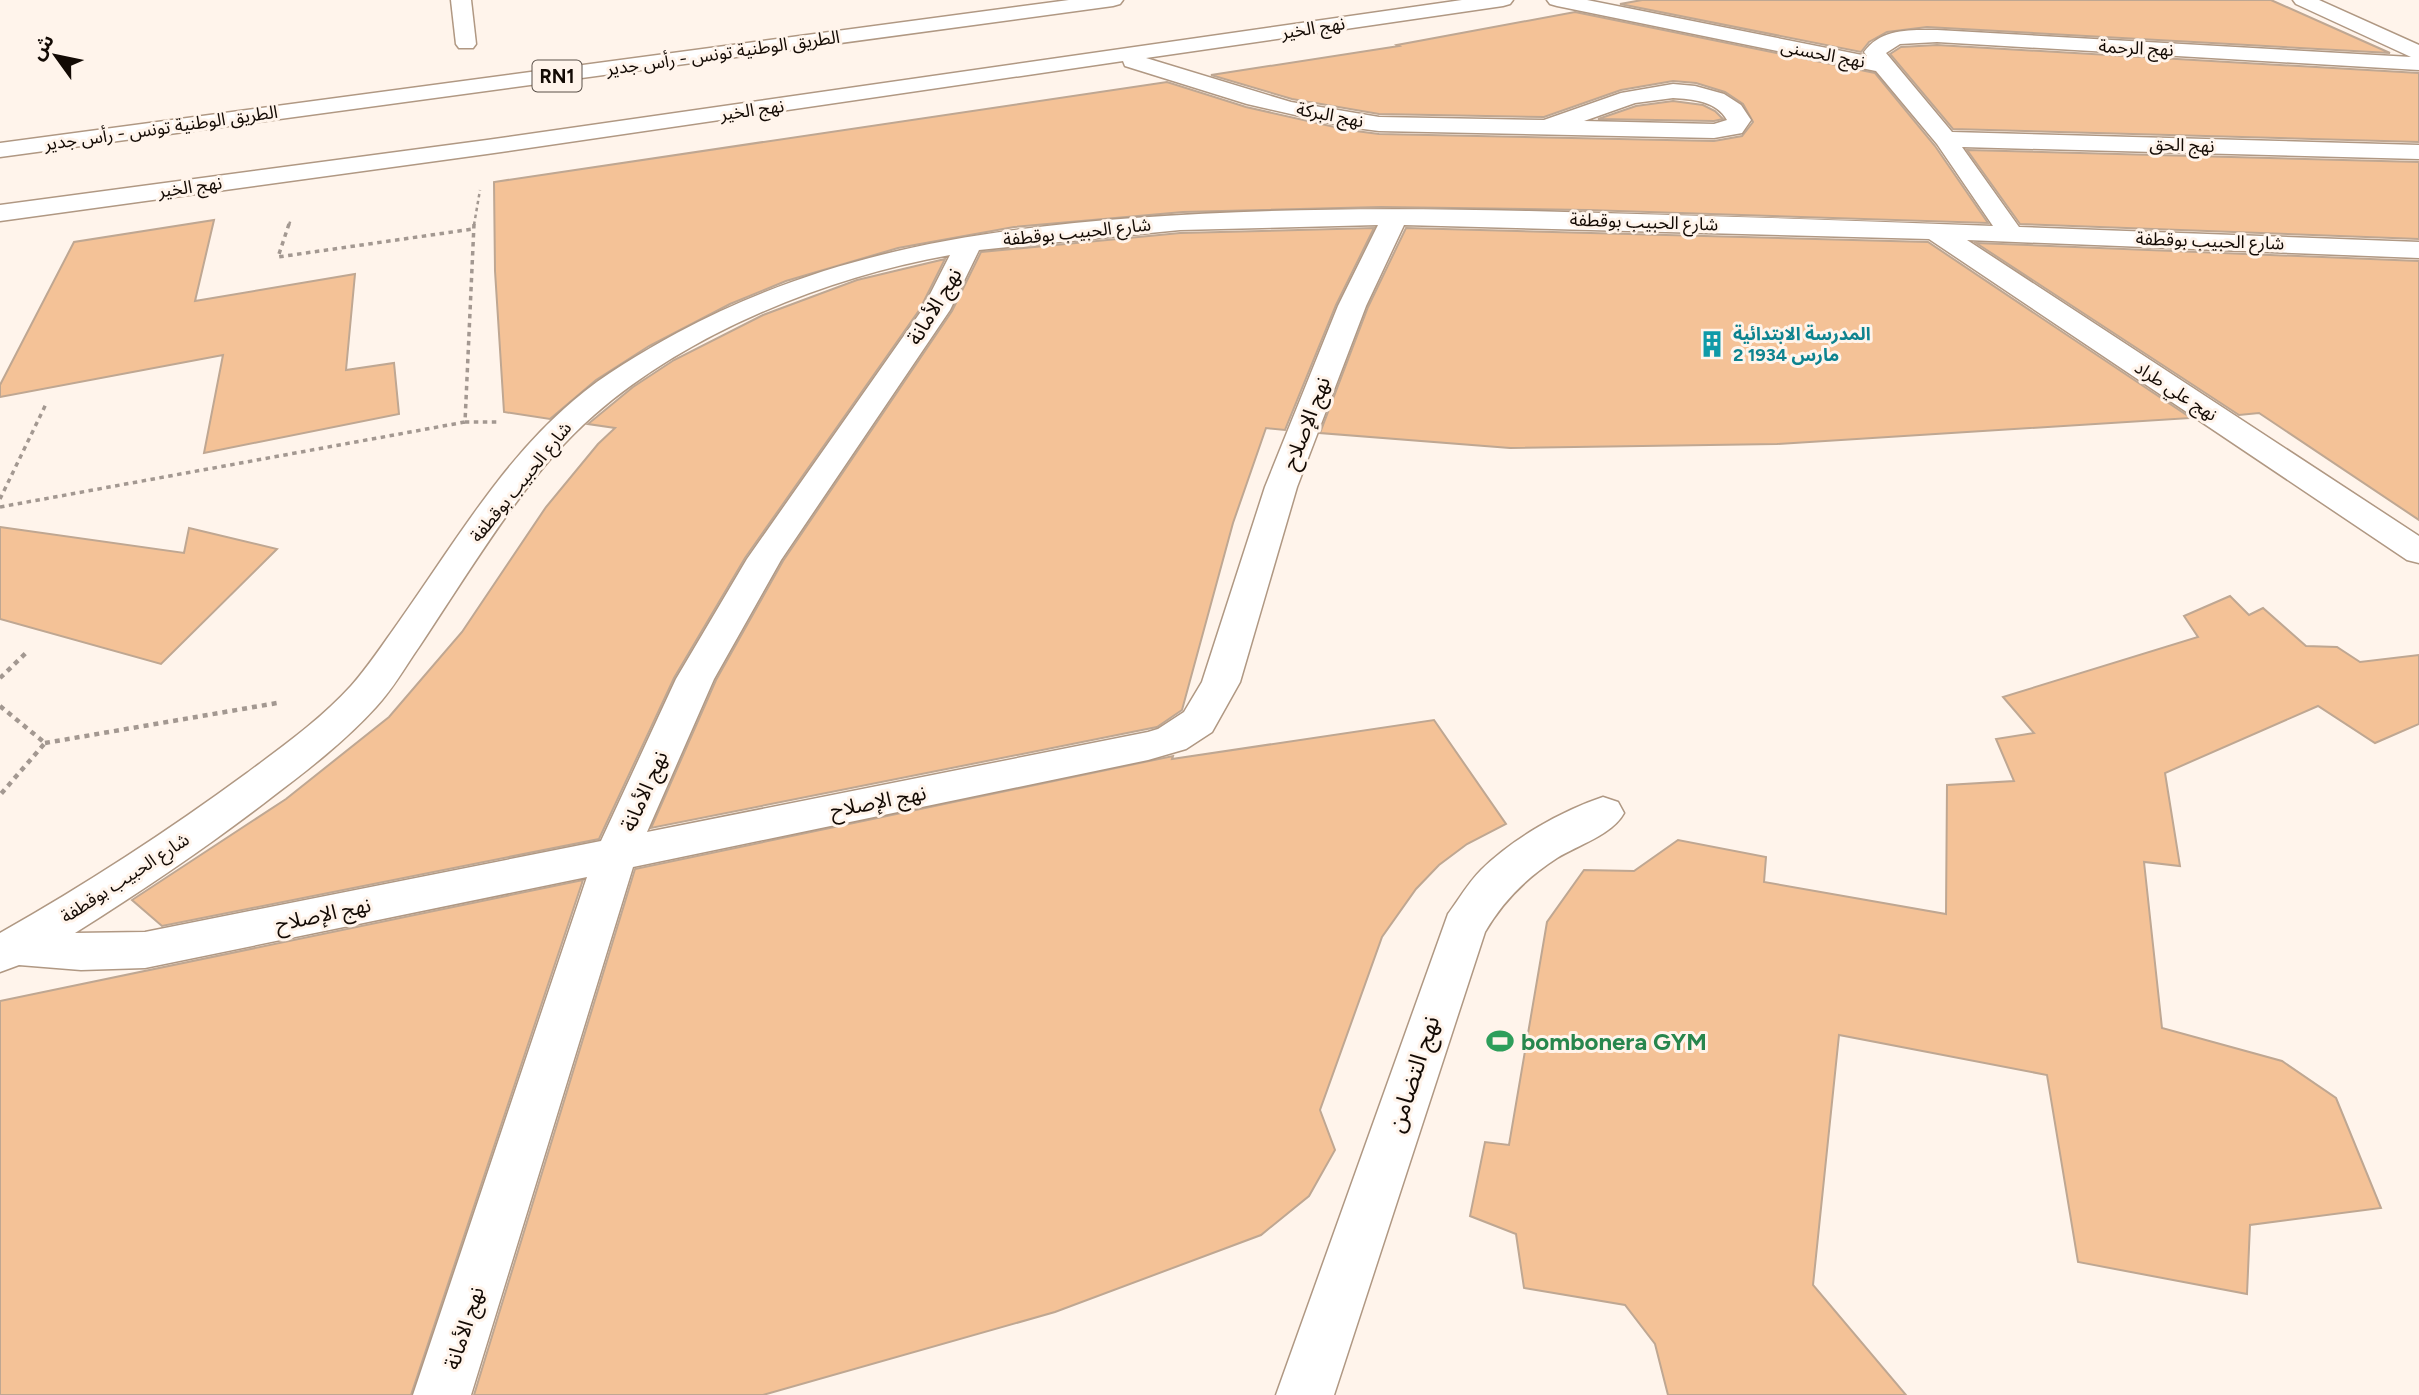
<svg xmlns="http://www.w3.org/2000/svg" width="2419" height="1395" viewBox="0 0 2419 1395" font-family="Figtree,'Noto Sans Arabic',sans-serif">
<rect width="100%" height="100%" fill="#fff4eb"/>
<g fill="#f4c297" stroke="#bfa792" stroke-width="2">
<polygon points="1642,0 2271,0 2390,53 1927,27 1887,32 1869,42 1861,52 1620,4"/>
<polygon points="1575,12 1875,73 1935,146 1988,223 1587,210 1381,207 1183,212 1014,227 898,248 786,281 730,304 649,346 596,380 550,419 504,412 495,271 494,182 1167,82 1246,107 1348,130 1379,134 1714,141 1742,136 1753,122 1743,104 1725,92 1696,83 1673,81 1621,90 1544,117 1379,114 1292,99 1211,75 1399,46 1397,45"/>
<polygon points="1937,45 2419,73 2419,142 1953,129 1890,54 1901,47"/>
<polygon points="1673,101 1703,105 1715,111 1723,119 1714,121 1598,119 1636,106"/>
<polygon points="1967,150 2419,162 2419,239 2020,224"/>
<polygon points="214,220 195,301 355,274 346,370 394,363 399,414 204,453 223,355 0,397 0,385 74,242"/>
<polygon points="1374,228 1336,305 1285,430 1266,428 1233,523 1182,710 1157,727 1147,729 651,828 716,680 783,561 952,311 981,252 1180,233"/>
<polygon points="1406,228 1928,242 2191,418 1777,444 1510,448 1320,433 1368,307"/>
<polygon points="1976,243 2419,261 2419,520 2259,413 2239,415"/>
<polygon points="945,259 920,309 745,558 674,678 599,839 162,926 132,900 286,799 389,717 462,632 546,507 598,444 615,428 588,424 633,387 674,360 763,315 857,280"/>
<polygon points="0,527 184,553 189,528 277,549 161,664 0,619"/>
<polygon points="2230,596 2249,615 2263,608 2306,646 2337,647 2360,662 2419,655 2419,724 2375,743 2318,706 2165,773 2180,866 2144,862 2162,1028 2282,1061 2336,1098 2381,1208 2250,1225 2247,1294 2078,1262 2047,1075 1839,1035 1813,1285 1906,1395 1668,1395 1655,1344 1625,1305 1524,1288 1516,1234 1470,1216 1485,1142 1509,1145 1547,922 1584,870 1634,871 1678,840 1766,857 1764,882 1946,914 1947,785 2014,781 1996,739 2034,733 2003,697 2198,637 2184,616"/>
<polygon points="1434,720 1506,824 1467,844 1439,865 1416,889 1382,937 1320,1110 1335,1150 1309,1196 1261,1235 1055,1312 763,1395 474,1395 635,869 1173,756 1172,759"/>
<polygon points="583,880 411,1395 0,1395 0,1001"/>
</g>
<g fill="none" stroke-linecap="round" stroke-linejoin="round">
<defs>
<g id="minor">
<polygon points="451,0 471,0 476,44 473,48 459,48 456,44"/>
<path d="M 1462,0 L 1513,0 L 1510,4 L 1503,6 L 1146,58 L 1291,102 L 1379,117 L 1544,120 L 1621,93 L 1673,84 L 1695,86 L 1724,94 L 1741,105 L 1751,120 L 1742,133 L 1714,138 L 1379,131 L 1348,127 L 1247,104 L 1125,66 L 1123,61 L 487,154 L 0,221 L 0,205 L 487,140 ZM 1673,98 C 1692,99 1717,101 1727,120 L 1714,124 L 1584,121 L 1635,103 Z"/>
<path d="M 1547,0 L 1587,0 L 1867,56 L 1864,52 C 1881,28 1911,30 1937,30 L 2411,57 L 2296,4 L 2293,0 L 2319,0 L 2419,45 L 2419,70 L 1937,42 L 1900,44 L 1886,53 L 1952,132 L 2419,145 L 2419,159 L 1962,147 L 2019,227 L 2419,242 L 2419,258 L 1967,240 L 2419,536 L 2419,563 L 2407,560 L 1929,239 L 1404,225 L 1366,306 L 1297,487 L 1240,682 L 1212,732 L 1186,749 L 1148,760 L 633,867 L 471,1395 L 413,1395 L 587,877 L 145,968 L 81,970 L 19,965 L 0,972 L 0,933 C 85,885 168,831 247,773 C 283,746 320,720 351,686 C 368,667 383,644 398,623 C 452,547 501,462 573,401 C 604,374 641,353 677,333 C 822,255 971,230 1134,218 C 1266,208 1397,208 1529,211 C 1684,215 1839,220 1993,226 L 1937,144 L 1876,71 L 1557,6 L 1550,4 ZM 1378,225 L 1338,306 L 1265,487 L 1202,682 L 1184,712 L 1158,729 L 1148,732 L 647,832 L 714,679 L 781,560 L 950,310 L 979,250 L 1180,230 ZM 950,255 L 922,310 L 747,559 L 676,679 L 601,841 L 145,932 L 75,933 C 143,890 209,846 272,797 C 309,769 345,741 376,707 C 393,689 405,667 419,647 C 451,599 481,550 515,504 C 538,472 564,441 594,415 C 689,332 827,277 950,255 Z"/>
<path d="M 1603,797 L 1618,802 L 1624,813 C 1612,835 1578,845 1557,858 C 1526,878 1503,901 1485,932 L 1334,1395 L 1276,1395 L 1448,914 C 1459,899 1468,883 1481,870 C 1512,839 1561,811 1603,797 Z"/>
</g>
<polygon id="primary" points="1069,0 1123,0 1120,4 1113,6 0,157 0,143"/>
</defs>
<use href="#minor" stroke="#b09883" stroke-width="3"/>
<use href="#primary" stroke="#b09883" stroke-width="3"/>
<g stroke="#a39891" stroke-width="2.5" stroke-dasharray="3.5 3.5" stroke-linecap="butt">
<polyline points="289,225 291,219"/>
<polyline points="474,225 480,190"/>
</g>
<g stroke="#a39891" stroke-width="3.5" stroke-dasharray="4.5 4.5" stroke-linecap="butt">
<polyline points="289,224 278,257 473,229"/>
<polyline points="474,224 465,422 500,422"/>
<polyline points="0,499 46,404"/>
<polyline points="0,507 465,422"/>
</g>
<g stroke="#a39891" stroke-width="4.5" stroke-dasharray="5 5" stroke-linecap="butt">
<polyline points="0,678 26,653"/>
<polyline points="0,706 45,743 0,795"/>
<polyline points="45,743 277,703"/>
</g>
<use href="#minor" fill="#fff" fill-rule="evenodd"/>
<use href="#primary" fill="#fff" fill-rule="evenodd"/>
</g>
<defs>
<symbol id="building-bare" viewBox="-9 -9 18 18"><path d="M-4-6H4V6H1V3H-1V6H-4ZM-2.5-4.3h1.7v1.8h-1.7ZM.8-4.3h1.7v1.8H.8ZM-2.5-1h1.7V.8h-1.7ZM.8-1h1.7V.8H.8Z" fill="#0f9aa8" stroke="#fff4eb" stroke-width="2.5" paint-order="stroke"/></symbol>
<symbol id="stadium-bare" viewBox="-9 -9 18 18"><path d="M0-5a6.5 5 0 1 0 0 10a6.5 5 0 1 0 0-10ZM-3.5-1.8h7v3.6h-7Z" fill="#2e9e5b" stroke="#fff4eb" stroke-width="2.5" paint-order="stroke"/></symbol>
</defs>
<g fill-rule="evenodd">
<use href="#building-bare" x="1693" y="325" width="38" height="38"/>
<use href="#stadium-bare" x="1481" y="1022" width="38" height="38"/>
</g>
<g text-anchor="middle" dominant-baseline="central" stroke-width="6" stroke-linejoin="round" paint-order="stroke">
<g font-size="18" fill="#130a04" stroke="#fff4eb">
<text transform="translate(1313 28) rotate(-9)">نهج الخير</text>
<text transform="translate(2136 48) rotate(3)">نهج الرحمة</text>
<text transform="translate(723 53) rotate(-8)">الطريق الوطنية تونس - رأس جدير</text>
<text transform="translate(1823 54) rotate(11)">نهج الحسنى</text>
<text transform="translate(752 110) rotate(-8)">نهج الخير</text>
<text transform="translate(1330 115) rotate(11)">نهج البركة</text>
<text transform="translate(161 128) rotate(-8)">الطريق الوطنية تونس - رأس جدير</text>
<text transform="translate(2182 145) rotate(2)">نهج الحق</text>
<text transform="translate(190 187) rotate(-8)">نهج الخير</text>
<text transform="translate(1644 222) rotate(2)">شارع الحبيب بوقطفة</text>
<text transform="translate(1077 232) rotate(-6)">شارع الحبيب بوقطفة</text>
<text transform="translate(2210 241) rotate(2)">شارع الحبيب بوقطفة</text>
<text transform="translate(2176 391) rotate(33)">نهج علي طراد</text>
<text transform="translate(521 482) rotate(-51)">شارع الحبيب بوقطفة</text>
<text transform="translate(125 878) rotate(-33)">شارع الحبيب بوقطفة</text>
</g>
<g font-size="18" font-weight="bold" fill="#0d838f" stroke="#fff4eb" text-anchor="start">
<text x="1733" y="334">المدرسة الابتدائية<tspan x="1733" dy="21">2 مارس 1934</tspan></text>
</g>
<rect fill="#fff4eb" stroke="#5a5049" stroke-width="2" x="532.5" y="60.5" width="49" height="31" rx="5"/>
<g font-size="19" font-weight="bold" fill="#130a04">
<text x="557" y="76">RN1</text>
</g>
<g font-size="21" fill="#130a04" stroke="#fff4eb">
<text transform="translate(934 306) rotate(-59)">نهج الأمانة</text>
<text transform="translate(1306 423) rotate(-69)">نهج الإصلاح</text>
<text transform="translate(644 791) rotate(-66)">نهج الأمانة</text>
<text transform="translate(878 801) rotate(-11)">نهج الإصلاح</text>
<text transform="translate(323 914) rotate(-12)">نهج الإصلاح</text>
<text transform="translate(464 1328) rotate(-72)">نهج الأمانة</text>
</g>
<g font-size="24" font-weight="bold" fill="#27864d" stroke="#fff4eb" text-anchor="start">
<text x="1521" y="1041">bombonera GYM</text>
</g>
<g font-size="24" fill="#130a04" stroke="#fff4eb">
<text transform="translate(1413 1074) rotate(-72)">نهج التضامن</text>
</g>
</g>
<g transform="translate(56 56) rotate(303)" stroke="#fff4eb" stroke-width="5" paint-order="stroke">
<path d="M0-5L12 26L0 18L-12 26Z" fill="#130a04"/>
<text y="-10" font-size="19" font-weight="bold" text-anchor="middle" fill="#130a04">ش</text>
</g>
</svg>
